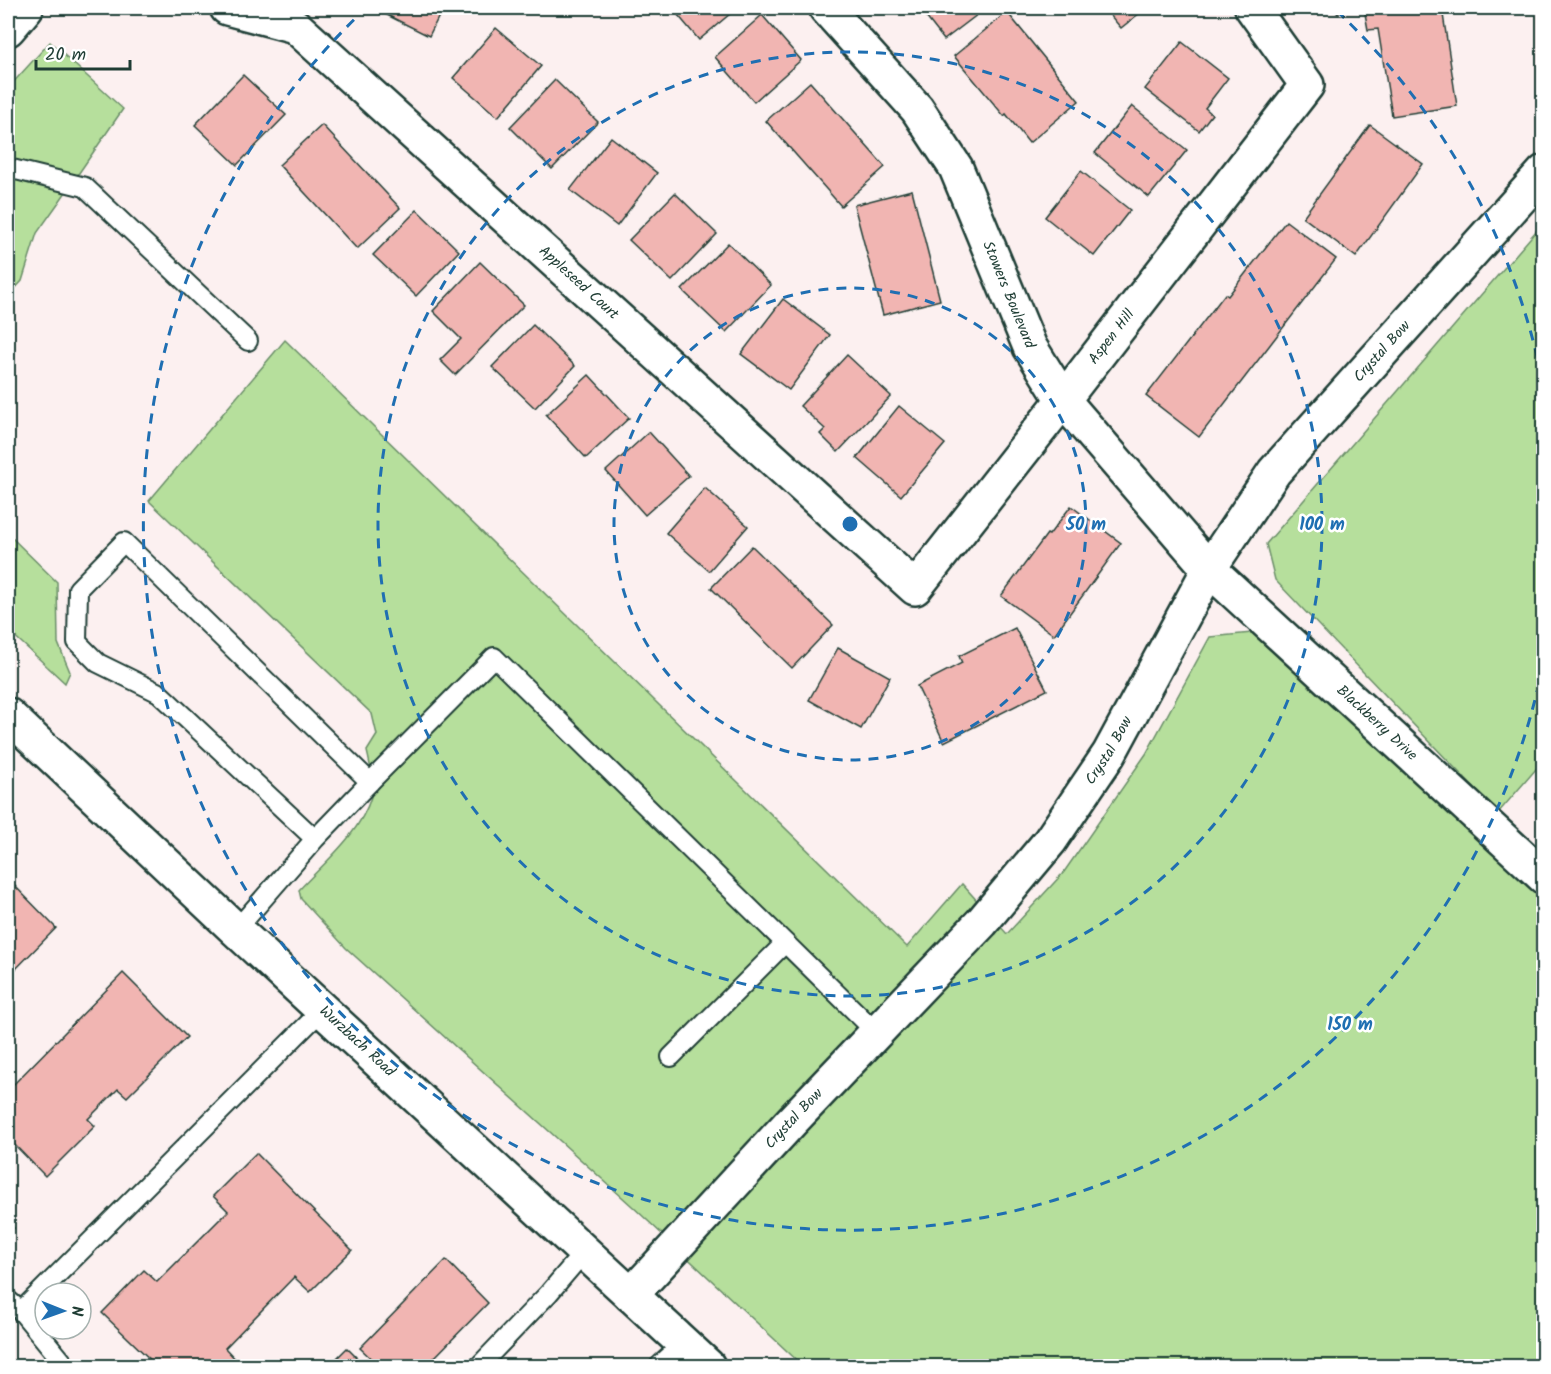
<svg xmlns="http://www.w3.org/2000/svg" width="1551" height="1374" viewBox="0 0 1551 1374" font-family="Kalam,sans-serif">
<rect width="100%" height="100%" fill="#fcf0f0"/>
<filter id="ink" filterUnits="userSpaceOnUse"><feTurbulence type="fractalNoise" baseFrequency=".0167" numOctaves="2"/><feDisplacementMap in="SourceGraphic" scale="12" xChannelSelector="R" yChannelSelector="G"/><feConvolveMatrix kernelMatrix="1 2 1 2 8 2 1 2 1" color-interpolation-filters="sRGB"/></filter>
<g filter="url(#ink)">
<g fill="#b6df9c" stroke="#6a8e68" stroke-width="1.5">
<polygon points="50,42 123,109 59,202 37,233 22,281 8,296 8,88"/>
<polygon points="1543,223 1543,761 1498,813 1275,580 1266,544"/>
<path d="M 285,340 L 907,947 L 962,884 L 1007,934 L 1064,872 L 1146,754 L 1210,637 L 1252,633 L 1507,863 L 1543,899 L 1543,1366 L 803,1366 L 632,1206 L 346,948 L 301,899 L 299,890 C 324,863 360,834 371,797 C 375,783 370,765 367,751 L 377,735 L 372,714 L 149,501 Z"/>
<polygon points="8,534 57,582 58,643 70,672 65,683 8,630"/>
</g>
<g fill="#f1b5b2" stroke="#1f3d34" stroke-width="1.5">
<polygon points="373,8 443,8 429,36"/>
<polygon points="672,8 737,8 699,40"/>
<polygon points="919,8 986,8 944,40"/>
<polygon points="1104,8 1146,8 1121,28"/>
<polygon points="1333,8 1346,8 1338,14"/>
<polygon points="1364,8 1442,8 1457,106 1392,116 1378,29 1368,30"/>
<polygon points="1007,12 1079,101 1029,143 1006,114 1004,116 954,56"/>
<polygon points="762,15 801,60 754,102 715,57"/>
<polygon points="496,28 541,66 498,117 453,78"/>
<polygon points="1182,42 1228,78 1205,108 1212,114 1199,131 1145,89"/>
<polygon points="243,75 286,115 237,165 195,125"/>
<polygon points="555,80 598,122 552,169 510,127"/>
<polygon points="810,82 885,167 841,206 766,121"/>
<polygon points="1132,106 1187,150 1149,197 1095,153"/>
<polygon points="322,125 400,208 357,249 279,165"/>
<polygon points="1370,125 1423,164 1356,257 1303,217"/>
<polygon points="611,137 657,173 617,226 570,190"/>
<polygon points="1081,171 1130,210 1094,256 1045,217"/>
<polygon points="912,190 940,300 883,315 854,205"/>
<polygon points="675,193 717,234 672,281 629,240"/>
<polygon points="417,210 459,251 416,296 373,255"/>
<polygon points="1286,221 1336,259 1199,437 1146,396 1225,294 1228,296"/>
<polygon points="728,243 771,285 726,332 682,290"/>
<polygon points="480,262 524,305 455,375 440,360 461,339 433,311"/>
<polygon points="783,299 830,335 789,390 741,354"/>
<polygon points="533,325 575,366 535,408 492,367"/>
<polygon points="847,355 891,396 838,452 820,434 825,429 800,406"/>
<polygon points="589,375 629,418 586,458 546,415"/>
<polygon points="899,406 945,444 901,496 857,458"/>
<polygon points="649,432 689,476 645,515 606,471"/>
<polygon points="705,488 748,526 709,571 666,533"/>
<polygon points="1071,506 1121,543 1054,635 1001,596 1047,534 1049,535"/>
<polygon points="752,546 833,625 792,668 711,588"/>
<polygon points="1015,628 1047,690 944,742 917,686 962,663 959,656"/>
<polygon points="838,648 890,677 861,729 809,700"/>
<polygon points="10,881 56,928 8,977 8,884"/>
<polygon points="123,973 187,1037 127,1097 118,1089 88,1119 95,1126 45,1176 8,1138 8,1090"/>
<polygon points="256,1153 352,1250 310,1292 294,1277 225,1348 238,1362 234,1366 157,1366 102,1313 144,1270 157,1282 228,1211 213,1196"/>
<polygon points="8,1222 14,1228 8,1235"/>
<polygon points="446,1260 488,1303 426,1366 379,1366 360,1348"/>
<polygon points="347,1348 365,1366 329,1366"/>
</g>
<g fill="none" stroke-linecap="round" stroke-linejoin="round">
<defs>
<g id="lane">
<polyline points="8,168 85,187 248,341"/>
<polyline points="370,782 494,657 877,1033"/>
<polyline points="236,930 315,839 370,782 124,542 78,589 77,642 98,663 159,693 315,839"/>
<polyline points="671,1057 785,943"/>
<polyline points="8,1300 21,1311 323,1009"/>
<polyline points="21,1311 66,1366"/>
<polyline points="479,1366 549,1293 584,1252"/>
<polyline points="659,1366 683,1344"/>
</g>
<g id="street">
<path id="s1" d="M 227,8 L 295,26 L 915,588 L 1063,400 L 1307,85 L 1252,8"/>
<path id="s2" d="M 826,8 L 917,109 L 956,168 L 1030,347 L 1063,400 L 1209,569 L 1544,877"/>
<polyline points="8,29 26,8"/>
<path id="s3" d="M 631,1295 L 791,1122 L 982,922 L 1050,841 L 1109,754 L 1209,569 L 1274,472 L 1544,172"/>
</g>
<g id="secondary">
<path id="s4" d="M 8,715 L 236,930 L 708,1366"/>
</g>
</defs>
<use href="#lane" stroke="#1f3d34" stroke-width="22"/>
<use href="#street" stroke="#1f3d34" stroke-width="38"/>
<use href="#secondary" stroke="#1f3d34" stroke-width="38"/>
<use href="#lane" stroke="#fff" stroke-width="18"/>
<use href="#street" stroke="#fff" stroke-width="33"/>
<use href="#secondary" stroke="#fff" stroke-width="33"/>
</g>
</g>
<g fill="none" stroke="#1f6fb2" stroke-width="3" stroke-dasharray="10 8">
<circle cx="850" cy="524" r="236"/>
<circle cx="850" cy="524" r="472"/>
<path d="M1543 665A707 707 0 1 1 363 11M1337 11A707 707 0 0 1 1543 383"/>
</g>
<g text-anchor="middle" dominant-baseline="central" stroke-width="5" stroke-linejoin="round" paint-order="stroke">
<g font-size="15" fill="#1f3d34" stroke="#fff">
<text stroke="none"><textPath href="#s1" startOffset="453">Appleseed Court</textPath></text>
<text stroke="none"><textPath href="#s2" startOffset="344">Stowers Boulevard</textPath></text>
<text stroke="none"><textPath href="#s1" startOffset="1226">Aspen Hill</textPath></text>
<text stroke="none"><textPath href="#s3" startOffset="1212">Crystal Bow</textPath></text>
<text stroke="none"><textPath href="#s2" startOffset="914">Blackberry Drive</textPath></text>
<text stroke="none"><textPath href="#s3" startOffset="726">Crystal Bow</textPath></text>
<text stroke="none"><textPath href="#s4" startOffset="478">Wurzbach Road</textPath></text>
<text stroke="none"><textPath href="#s3" startOffset="240">Crystal Bow</textPath></text>
</g>
</g>
<circle cx="850" cy="524" r="9" fill="#1f6fb2" stroke="#fff" stroke-width="3"/>
<g font-size="18" text-anchor="middle" font-weight="bold" fill="#1f6fb2" stroke="#fff" stroke-width="5" stroke-linejoin="round" paint-order="stroke">
<text x="1086" y="530">50 m</text>
<text x="1322" y="530">100 m</text>
<text x="1350" y="1030">150 m</text>
</g>
<rect width="1551" height="1374" fill="none" stroke="#fff" stroke-width="30"/>
<rect x="15" y="15" width="1521" height="1344" fill="none" stroke="#1f3d34" stroke-width="2" filter="url(#ink)"/>
<g transform="translate(63 1311) rotate(91)"><circle r="28" fill="#ffffff" stroke="#a5b1ae" stroke-width="1.5"/>
<path d="M0-4.5L10 22L0 15L-10 22Z" fill="#1f6fb2"/>
<text y="-9" font-size="16" font-weight="bold" text-anchor="middle" fill="#1f3d34">N</text>
</g>
<path d="M36 60v9h94v-9" fill="none" stroke="#1f3d34" stroke-width="3"/>
<text x="45" y="60" font-size="18" fill="#1f3d34" stroke="#ffffff" stroke-width="4.5" paint-order="stroke">20 m</text>
</svg>
